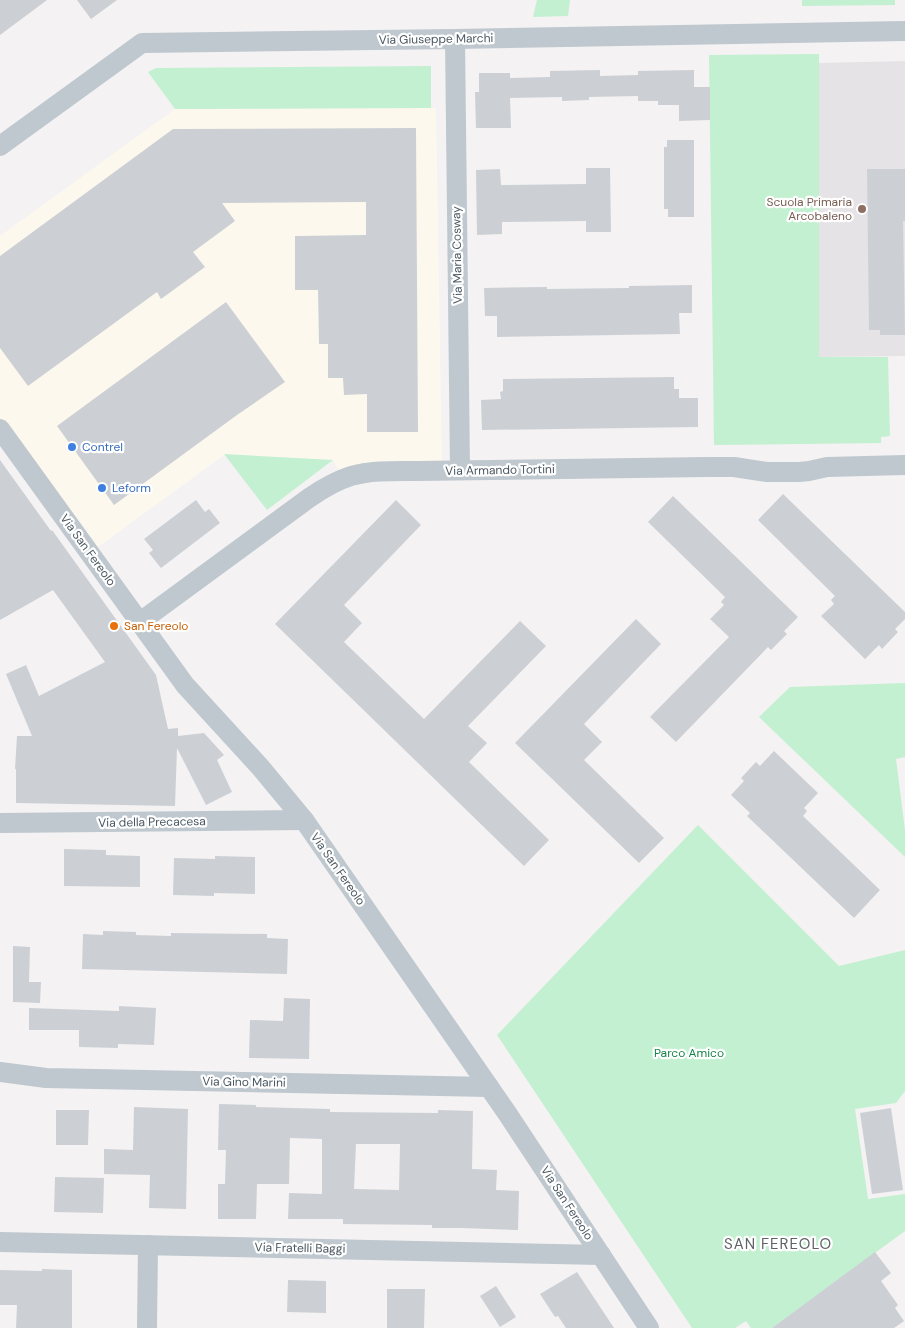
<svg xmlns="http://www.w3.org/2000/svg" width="905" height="1328" viewBox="0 0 905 1328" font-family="'DM Sans',sans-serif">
<rect width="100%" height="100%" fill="#f4f2f3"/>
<polygon fill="#fdf8ee" points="436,108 442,469 342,477 333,460 224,455 91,552 0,426 0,236 175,109"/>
<polygon fill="#e5e3e5" points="905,61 905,356 819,357 819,63"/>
<g fill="#c3f0d1">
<polygon points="537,0 570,0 568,16 533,17"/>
<polygon points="802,0 895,0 895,5 802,6"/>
<polygon points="819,54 819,357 888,357 890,436 881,437 881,443 714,445 709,55"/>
<polygon points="431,66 431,108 175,109 148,72 156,68"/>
<polygon points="224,454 333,460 267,510"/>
<polygon points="905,683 905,757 896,759 905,830 905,857 759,717 790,687"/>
<polygon points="698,825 839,966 905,950 905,1091 896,1103 855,1109 868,1199 905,1194 905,1231 772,1328 751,1328 746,1321 735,1328 692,1328 497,1035"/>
</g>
<g fill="#ccd0d4" fill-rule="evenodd">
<polygon points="0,0 47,0 0,35"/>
<polygon points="77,0 117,0 91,19"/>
<polygon points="600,70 600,76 638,75 638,71 694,70 694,87 710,87 710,120 679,121 679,105 658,105 658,101 638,101 638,96 589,97 589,100 562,101 562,97 510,98 511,128 476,128 475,92 479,92 479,73 510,73 510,78 550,77 550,71"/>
<polygon points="416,128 418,432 367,432 367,394 344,395 343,378 328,378 328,344 319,344 318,290 295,290 295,236 366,235 366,202 222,203 235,221 193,252 205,267 161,299 157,292 28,386 0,348 0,256 173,129"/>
<polygon points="667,140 694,140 694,217 668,217 668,209 664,209 664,147 667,147"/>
<polygon points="586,168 610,168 611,232 586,232 586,221 502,222 502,234 477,235 476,170 500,169 501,185 586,184"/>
<polygon points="867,169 905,169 905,221 903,221 905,335 880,335 880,330 869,330"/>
<polygon points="692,285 692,313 679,313 680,334 497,337 497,316 485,316 484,288 547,287 547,289 629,288 629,286"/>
<polygon points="226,302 285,382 237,415 114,505 57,426"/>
<polygon points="674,377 674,389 679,389 679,398 698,398 698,427 482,430 481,400 501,399 500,392 503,391 503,379"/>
<polygon points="0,460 51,531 52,530 156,675 168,729 178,728 178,736 204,733 224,755 217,760 232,792 206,805 177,748 175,806 16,803 16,769 15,769 17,736 32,736 6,674 26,665 39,696 105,662 53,590 0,620"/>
<polygon points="783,494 905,612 905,619 895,629 898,632 882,649 879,645 865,659 821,616 834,604 831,600 835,596 758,520"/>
<polygon points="673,496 798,617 784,631 787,634 771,650 768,647 676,742 650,717 729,637 710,619 724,605 721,602 725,597 648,522"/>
<polygon points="196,500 205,512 209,509 220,523 161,568 149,553 153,550 144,539"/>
<polygon points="396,500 421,525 344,605 362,623 344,642 424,719 520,621 546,646 468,726 487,743 469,762 549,840 524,866 275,624"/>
<polygon points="636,619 661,644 584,724 602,742 584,760 664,838 639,863 515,743"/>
<polygon points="774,751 818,793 804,808 807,811 803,816 880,890 854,918 747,816 750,813 731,795 744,781 741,778 756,762 760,766"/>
<polygon points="64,849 106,850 106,855 140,856 140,887 64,886"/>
<polygon points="215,856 255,857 255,894 214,893 214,896 173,895 174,858 215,859"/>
<polygon points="103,931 136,932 136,935 171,936 171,933 267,934 267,938 288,939 287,974 82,969 83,934 103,935"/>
<polygon points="13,946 30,947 29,982 41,982 40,1003 13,1002"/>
<polygon points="284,998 310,999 309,1059 249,1058 250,1020 283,1021"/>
<polygon points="119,1006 156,1008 154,1045 118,1044 118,1048 79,1047 79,1030 29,1030 29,1008 119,1011"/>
<path d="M 219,1104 L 256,1105 L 256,1107 L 330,1109 L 330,1112 L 438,1113 L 438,1110 L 473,1111 L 472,1169 L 497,1170 L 496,1190 L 519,1191 L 518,1230 L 461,1228 L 432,1228 L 432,1225 L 343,1224 L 343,1219 L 288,1219 L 289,1193 L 322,1194 L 322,1139 L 290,1138 L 289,1184 L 257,1184 L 256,1219 L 218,1219 L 218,1184 L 225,1184 L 226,1150 L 218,1150 ZM 356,1144 L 400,1144 L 399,1190 L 354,1189 Z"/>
<polygon points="134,1107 188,1109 186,1209 149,1208 150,1175 104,1174 104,1149 133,1150"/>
<polygon points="891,1108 903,1190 872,1194 860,1113"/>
<polygon points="56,1110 89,1110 88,1145 56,1145"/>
<polygon points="55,1177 104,1178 103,1213 54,1212"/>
<polygon points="875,1252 891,1273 881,1281 898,1305 895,1308 904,1321 894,1328 772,1328"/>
<polygon points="42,1269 72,1270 72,1328 16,1328 17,1305 0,1305 0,1270 42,1271"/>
<polygon points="577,1272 614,1328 566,1328 558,1316 555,1317 540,1294"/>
<polygon points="288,1280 326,1281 326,1313 287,1312"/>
<polygon points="496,1286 516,1317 500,1327 480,1296"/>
<polygon points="387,1289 425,1289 424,1328 387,1328"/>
</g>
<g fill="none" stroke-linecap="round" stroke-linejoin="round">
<g stroke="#bec8ce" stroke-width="20">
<polyline points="455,39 460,470"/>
<polyline points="0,146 142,43 455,39 905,31"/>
<polyline points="0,429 185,685 261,768 304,820 507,1113 649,1328"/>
<path d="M 140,622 L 309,498 C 322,489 335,481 351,476 C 372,470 395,471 417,471 L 708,467 L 734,467 L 767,472 L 799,472 L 809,471 L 827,467 L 905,465"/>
<polyline points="0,823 304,820"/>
<polyline points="0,1072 46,1078 489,1087"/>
<polyline points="0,1242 601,1255"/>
<polyline points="147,1328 148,1245"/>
</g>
</g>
<circle fill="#8d6e63" stroke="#fff" stroke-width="2" cx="862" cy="209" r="5"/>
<g fill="#3f7fe0" stroke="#fff" stroke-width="2">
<circle cx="72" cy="447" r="5"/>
<circle cx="102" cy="488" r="5"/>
</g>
<circle fill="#e8710a" stroke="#fff" stroke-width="2" cx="114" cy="626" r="5"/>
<g text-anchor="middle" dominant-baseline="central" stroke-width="4.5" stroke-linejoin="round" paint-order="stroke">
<g font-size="12" fill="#4a5760" stroke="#fff">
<text transform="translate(436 39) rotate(-1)">Via Giuseppe Marchi</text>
<text transform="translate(457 255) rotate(-91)">Via Maria Cosway</text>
<text transform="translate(500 470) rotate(-1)">Via Armando Tortini</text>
<text transform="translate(88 550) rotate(54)">Via San Fereolo</text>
<text transform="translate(152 822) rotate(-1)">Via della Precacesa</text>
<text transform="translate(338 869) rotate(55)">Via San Fereolo</text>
<text transform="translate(244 1082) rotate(1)">Via Gino Marini</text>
<text transform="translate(567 1203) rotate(57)">Via San Fereolo</text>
<text transform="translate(300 1248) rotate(1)">Via Fratelli Baggi</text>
</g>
<g font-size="12" fill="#785e54" stroke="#fff" text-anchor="end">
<text x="852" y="202">Scuola Primaria<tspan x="852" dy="14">Arcobaleno</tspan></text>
</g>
<g font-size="12" fill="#366cbe" stroke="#fff" text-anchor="start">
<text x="82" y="447">Contrel</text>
<text x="112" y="488">Leform</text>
</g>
<g font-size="12" fill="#c56008" stroke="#fff" text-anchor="start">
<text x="124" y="626">San Fereolo</text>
</g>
<g font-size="12" fill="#188447" stroke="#fff">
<text x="689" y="1053">Parco Amico</text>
</g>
<g font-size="15" letter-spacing="1" fill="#5f6367" stroke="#fff">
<text x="778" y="1244">SAN FEREOLO</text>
</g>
</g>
</svg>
